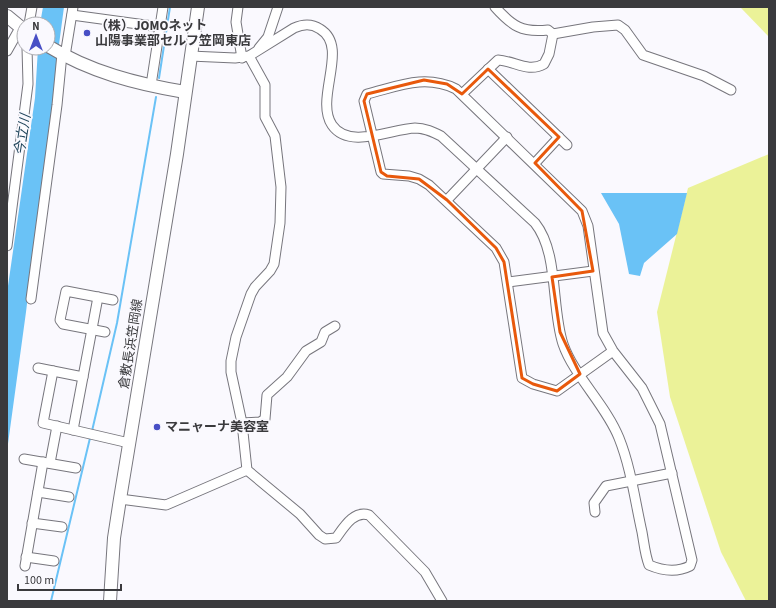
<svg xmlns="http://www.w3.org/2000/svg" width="776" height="608" viewBox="0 0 776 608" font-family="'Source Sans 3','Noto Sans JP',sans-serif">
<rect width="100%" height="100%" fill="#faf9fe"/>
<g fill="#ebf298">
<polygon points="740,7 769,7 769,37"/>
<polygon points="769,154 769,601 746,601 721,552 670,397 657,312 688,188"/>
</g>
<g fill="#6ac2f6">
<polygon points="43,7 64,7 56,67 56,98 36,229 26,312 7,451 7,293 35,98 38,48 48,48 48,24 40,24"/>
<polygon points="601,193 687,193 677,234 644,263 640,276 629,274 619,224"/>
</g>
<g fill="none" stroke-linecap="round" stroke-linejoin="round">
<g stroke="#6ac2f6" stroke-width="2">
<polyline points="159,78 170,7"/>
<polyline points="92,431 117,323 156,97"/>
<polyline points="51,601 90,438"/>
</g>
<defs>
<g id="minor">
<polyline points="238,7 236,22 242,58"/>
<path d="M 495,7 C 512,26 522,33 548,30 L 553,34"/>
<polyline points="72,15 160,27"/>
<polyline points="29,24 32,7"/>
<polyline points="553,34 593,27 618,25 625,30 643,55 704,76 731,90"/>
<polyline points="259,48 268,37 278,7"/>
<polyline points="7,51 20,28"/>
<polyline points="65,56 73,7"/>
<path d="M 190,56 L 235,58 L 249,56 L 294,28 C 303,24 311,23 320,29 C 350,47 314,98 332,125 C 349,150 391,129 415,128 C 425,128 433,132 441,136 L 535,223 C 559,253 551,308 563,344 C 574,376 606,405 619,438 C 631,468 635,501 642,532 C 644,543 645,555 649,565 C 663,571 676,573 690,566 L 692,560 L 660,424 L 642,388 L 613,351 L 603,333 L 588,226 L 582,211 L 456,89 C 425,74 399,86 367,94 L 364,101 L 381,172 L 383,174 L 409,176 L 419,179 L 429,185 L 496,248 L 504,262 L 522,378 L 533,384 L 557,391 L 613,351"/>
<path d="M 249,56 L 265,85 L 265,117 L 275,136 L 281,187 L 280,223 L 274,264 L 270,271 L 255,287 L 251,294 L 236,337 L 231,361 L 231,372 L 242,423 L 247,470 L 300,514 L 319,535 L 325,539 L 336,538 C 344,527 354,510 369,515 L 425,572 L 442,601"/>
<polyline points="488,69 567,145"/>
<polyline points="151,85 163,7"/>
<path d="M 462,94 L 498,60 C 515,61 528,73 544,64 L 549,54 L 553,34"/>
<polyline points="535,163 559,137"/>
<polyline points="447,200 507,137"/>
<polyline points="7,246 28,84 27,48"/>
<polyline points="508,282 593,271"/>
<polyline points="31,299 57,105 62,54"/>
<polyline points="105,332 63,324 60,320 66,291 113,300"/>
<polyline points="38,368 83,377"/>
<polyline points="53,371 43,423 129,443"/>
<polyline points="242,423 260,422 265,419 267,395 287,377 306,351 321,342 325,332 335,326"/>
<polyline points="73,430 98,297"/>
<polyline points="24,459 76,468"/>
<polyline points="50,463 57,426"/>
<polyline points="38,492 69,497"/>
<polyline points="120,499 166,505 247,470"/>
<polyline points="595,512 594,503 606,486 672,473"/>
<polyline points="32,523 62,527"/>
<polyline points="26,557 54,561"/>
<polyline points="25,566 43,462"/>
</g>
<g id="major">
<polyline points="7,16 24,30"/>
<path d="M 48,46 C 90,72 137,84 185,92"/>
<polyline points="110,601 114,538 120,499 177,154 198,7"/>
</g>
</defs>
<use href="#minor" stroke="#77767d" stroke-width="11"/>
<use href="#major" stroke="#77767d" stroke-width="14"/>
<use href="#minor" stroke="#fff" stroke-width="9"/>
<use href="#major" stroke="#fff" stroke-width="12"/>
</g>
<path fill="none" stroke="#e8590c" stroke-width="3" stroke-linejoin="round" d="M 488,69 L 559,137 L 535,163 L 582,211 L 593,271 L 552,277 L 560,332 L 580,374 L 557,391 L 533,384 L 522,378 L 504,262 L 496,248 L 447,200 L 419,179 L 387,176 L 381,172 L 364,101 L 367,94 L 424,80 L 447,84 L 462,94 Z"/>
<g fill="#484fc5" stroke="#faf9fe" stroke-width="1.5">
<circle cx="87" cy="33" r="4"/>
<circle cx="157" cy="427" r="4"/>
</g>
<g text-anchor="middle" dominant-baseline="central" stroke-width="3.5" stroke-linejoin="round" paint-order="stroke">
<g font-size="13" font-weight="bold" fill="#3a3a3d" stroke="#faf9fe" text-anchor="start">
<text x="95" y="26">（株）JOMOネット<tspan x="95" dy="15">山陽事業部セルフ笠岡東店</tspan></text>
<text x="165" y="427">マニャーナ美容室</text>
</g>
<g font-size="13" fill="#3a3a3d" stroke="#faf9fe">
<text transform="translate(131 344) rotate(-81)">倉敷長浜笠岡線</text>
</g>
<g font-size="14" font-style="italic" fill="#1e4359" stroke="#faf9fe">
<text transform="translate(23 135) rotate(-81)">今立川</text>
</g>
</g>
<rect width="776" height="608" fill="none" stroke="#3a3a3d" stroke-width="16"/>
<g transform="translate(36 36)"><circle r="19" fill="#faf9fe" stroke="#adadb1"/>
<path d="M0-3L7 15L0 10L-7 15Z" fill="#484fc5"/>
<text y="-6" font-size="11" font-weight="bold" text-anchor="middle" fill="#3a3a3d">N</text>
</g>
<path d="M18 584v6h103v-6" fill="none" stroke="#3a3a3d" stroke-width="2"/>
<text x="24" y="584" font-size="12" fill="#3a3a3d" stroke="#faf9fe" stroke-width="3" paint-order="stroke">100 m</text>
</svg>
